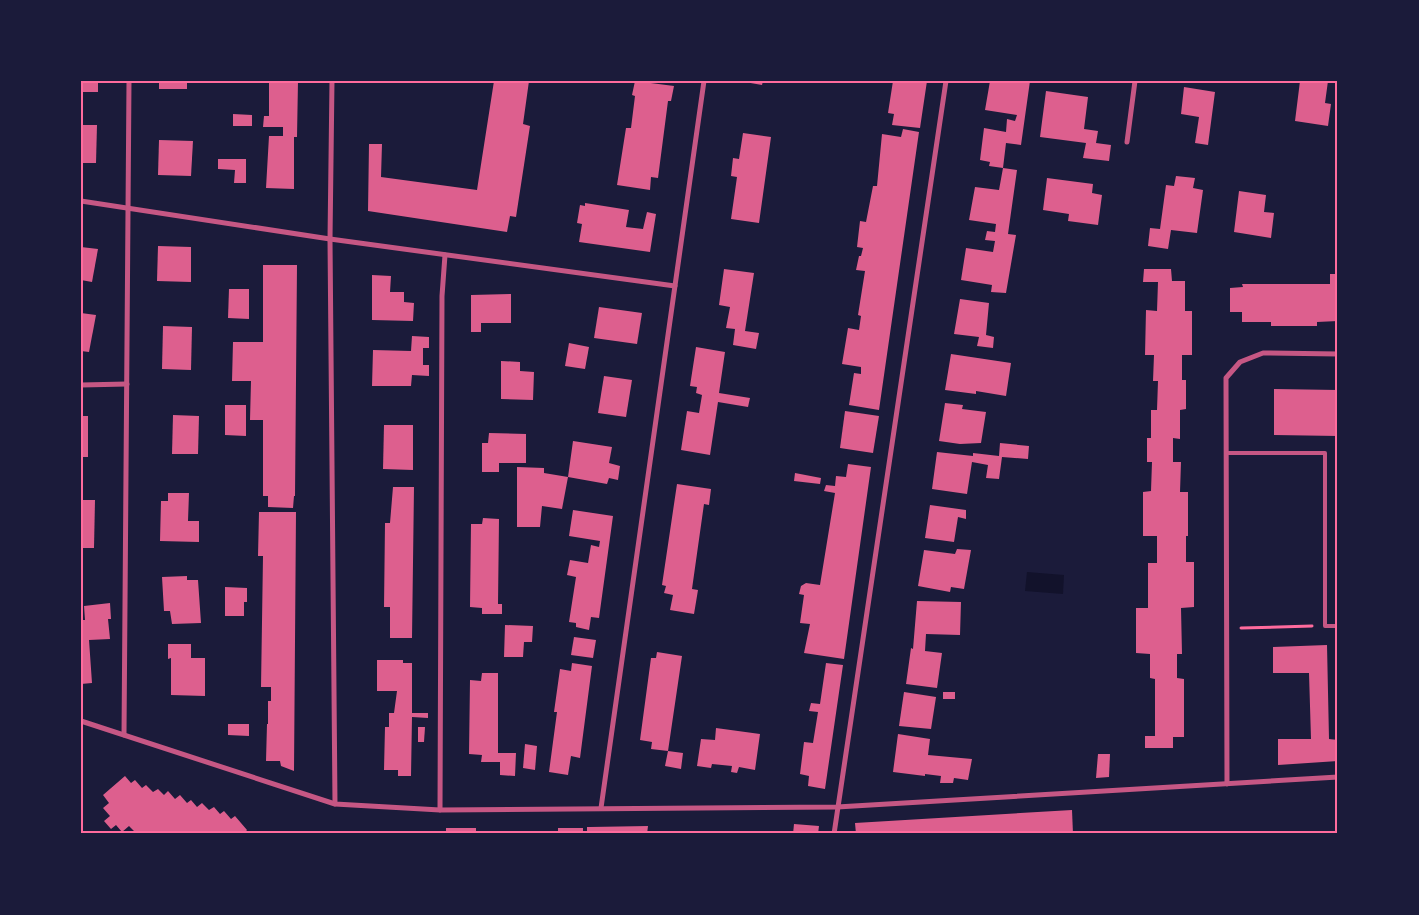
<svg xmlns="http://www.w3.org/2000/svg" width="1419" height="915" viewBox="0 0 1419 915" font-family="'Asap Condensed',sans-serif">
<rect width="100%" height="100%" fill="#1b1b3a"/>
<polygon fill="#12122b" points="1027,572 1064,575 1063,594 1025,591"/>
<g fill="#dd5f8e">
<rect x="81" y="81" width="17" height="11"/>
<rect x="159" y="81" width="28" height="8"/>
<polygon points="269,81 298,81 297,137 294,137 294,189 266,188 269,136 283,136 283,127 263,127 264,116 269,116"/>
<polygon points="494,81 529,81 523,124 530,126 516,217 510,216 507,232 368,211 369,144 382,144 381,177 477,190"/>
<polygon points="635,81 674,86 671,101 668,101 658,178 651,177 650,190 617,185 626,128 631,128 635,96 632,95"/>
<polygon points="739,81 763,81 762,85"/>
<polygon points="893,81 927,81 920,128 892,125 894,114 888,113"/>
<polygon points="990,81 1030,81 1021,145 1006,143 1003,168 989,166 990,162 980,160 984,128 1006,132 1007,119 1015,121 1017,115 985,110"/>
<polygon points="1300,81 1328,81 1325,103 1331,104 1328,126 1295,121"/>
<polygon points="1184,87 1215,92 1208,145 1195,143 1199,117 1181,114"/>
<polygon points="1046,91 1088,97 1084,129 1098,131 1096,143 1111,145 1109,161 1083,158 1086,143 1040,137"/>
<polygon points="233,114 252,115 252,126 233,126"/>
<polygon points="81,125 97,125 96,163 81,163"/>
<polygon points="903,129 919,132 879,410 849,405 854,373 861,374 861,367 842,364 848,328 859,330 861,316 858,315 865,271 856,270 859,256 861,256 863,248 857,247 860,221 866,222 873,186 877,186 882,134 901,137"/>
<polygon points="743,133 771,137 759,223 731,219 737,177 731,176 733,158 739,159"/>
<polygon points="159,140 193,141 191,176 158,175"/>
<polygon points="218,159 246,159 246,183 234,183 235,170 218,169"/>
<polygon points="1003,168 1017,170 1008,234 1016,235 1006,293 991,292 992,285 961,280 966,248 993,252 995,241 985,240 987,231 995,232 996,224 969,220 975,187 999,190"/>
<polygon points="1176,176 1195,178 1193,188 1203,190 1197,233 1171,230 1168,249 1148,246 1150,228 1160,229 1166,185 1174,186"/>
<polygon points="1047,178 1093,184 1092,193 1102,195 1098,225 1068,221 1069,214 1043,210"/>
<polygon points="1239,191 1266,195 1264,212 1274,213 1271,238 1234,232"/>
<polygon points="585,203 629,210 626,227 643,229 647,212 656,214 650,252 579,242 582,224 577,223 580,205 585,206"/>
<polygon points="158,246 191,247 191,282 157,281"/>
<polygon points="81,247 98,249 92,282 81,280"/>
<polygon points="263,265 297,265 295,496 294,496 293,508 268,507 268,496 263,496 263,420 250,420 251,381 232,381 233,342 263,342"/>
<polygon points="724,269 754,273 745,331 759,333 756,349 733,345 735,329 726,328 730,307 719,305"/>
<polygon points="1144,269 1171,269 1172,281 1185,281 1185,311 1192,311 1192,355 1182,355 1182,380 1186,380 1186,409 1180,410 1180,439 1173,438 1173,462 1181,462 1180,492 1188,492 1188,536 1186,536 1186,562 1194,562 1194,607 1181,608 1182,654 1177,654 1177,678 1184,679 1184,737 1173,737 1173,748 1145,748 1145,736 1155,736 1155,679 1150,678 1150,654 1136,653 1136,608 1148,608 1148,563 1157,563 1157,536 1143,536 1143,492 1151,491 1152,462 1147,462 1147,438 1151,438 1151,410 1157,410 1158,381 1153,381 1154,355 1145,355 1146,310 1157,311 1158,282 1143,282"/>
<polygon points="1330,274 1338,274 1338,321 1317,322 1317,326 1271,326 1271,322 1242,322 1242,312 1230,312 1230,288 1243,287 1242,284 1330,284"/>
<polygon points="372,275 391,276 390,292 404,292 404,302 414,303 413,321 372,320"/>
<polygon points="229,289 249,289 249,319 228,318"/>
<polygon points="511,294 511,323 481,323 481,332 471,332 471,295"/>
<polygon points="960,299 989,303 986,335 994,337 993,348 977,346 979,337 954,334"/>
<polygon points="599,307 642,313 637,344 594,338"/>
<polygon points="81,313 96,315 89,352 81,351"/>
<polygon points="163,326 192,327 191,370 162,369"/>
<polygon points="412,336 429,337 429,348 423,348 423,365 429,365 429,376 412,375 411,386 372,386 373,350 411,351"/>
<polygon points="569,343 589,347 585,369 565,366"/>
<polygon points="696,347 725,352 719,393 750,398 748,407 718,402 710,455 681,450 687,411 699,413 702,395 696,393 697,387 690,386"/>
<polygon points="951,354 1011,363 1006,396 976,391 976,394 945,390"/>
<polygon points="501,361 520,362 520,371 534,372 533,400 501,399"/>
<polygon points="604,376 632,380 626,417 598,413"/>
<polygon points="1274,389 1338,390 1338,436 1274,435"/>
<polygon points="945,403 963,405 962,409 986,412 981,443 960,444 939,441"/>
<polygon points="225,405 246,405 246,436 225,435"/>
<polygon points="845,411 879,416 873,453 840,448"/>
<polygon points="173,415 199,416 198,454 172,454"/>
<rect x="81" y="416" width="7" height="41"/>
<polygon points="384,425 413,425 413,470 383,469"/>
<polygon points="489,433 526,434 526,463 499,463 499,472 482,472 482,443 488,443"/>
<polygon points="573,441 612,447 609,463 620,466 618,480 609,478 607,484 568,477"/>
<polygon points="1000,443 1029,446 1028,459 1002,457 999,479 986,478 988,465 972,462 967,494 932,489 937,452 973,456 973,453 999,456"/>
<polygon points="848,464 871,467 844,659 804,653 810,624 800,623 804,595 799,594 801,586 806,583 820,585 835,493 824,491 826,485 835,486 836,476 846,477"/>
<polygon points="517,467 544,468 544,473 568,477 562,509 542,506 540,527 517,527"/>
<polygon points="795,473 821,478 820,484 794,481"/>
<polygon points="677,484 711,489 709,505 704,504 692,589 698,590 694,614 670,610 673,595 664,593 666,586 662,585"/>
<polygon points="393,487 414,487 412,638 390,638 390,607 384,607 385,523 390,523"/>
<polygon points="168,493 189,493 188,521 199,521 199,542 160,541 161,501 168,501"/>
<polygon points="81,500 95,500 94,548 81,548"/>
<polygon points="930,505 966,510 966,519 958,517 954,542 925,538"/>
<polygon points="573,510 613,516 599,618 591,617 589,630 576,627 576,623 569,622 576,577 567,575 570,560 588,563 591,545 599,547 600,541 569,536"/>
<polygon points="259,512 296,512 294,771 281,766 280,761 266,761 267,724 268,724 268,701 271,701 271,687 261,687 263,556 258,556"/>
<polygon points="483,518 499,519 498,604 502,604 502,614 482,614 482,608 470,607 471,524 482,524"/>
<polygon points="957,549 971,550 964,589 951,587 950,592 918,586 924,550 955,554"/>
<polygon points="187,576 187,580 198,580 201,623 172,624 170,611 164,611 162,577"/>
<polygon points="225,587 247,588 247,602 244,602 244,616 225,616"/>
<polygon points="917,601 961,602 960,635 926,634 925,651 942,653 937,688 906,684 911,648 913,649"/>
<polygon points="110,603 111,619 108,619 110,639 89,640 92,683 81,684 81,620 85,620 84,606"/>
<polygon points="505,625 533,626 532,642 524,642 523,657 504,657"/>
<polygon points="574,637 596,640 593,658 571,655"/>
<polygon points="168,644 191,644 191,658 205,658 205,696 171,695 171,658 168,659"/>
<polygon points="1327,645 1329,739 1338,740 1338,761 1278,765 1278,739 1311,739 1309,673 1273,673 1273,647"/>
<polygon points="657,652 682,656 668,751 683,753 681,769 665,766 668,751 651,749 652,742 640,740 651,658 656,658"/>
<polygon points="377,660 403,660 403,663 412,663 412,713 428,713 428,718 412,717 411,776 398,776 398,770 384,770 385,727 389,727 389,713 394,713 397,691 377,691"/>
<polygon points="572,663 592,666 580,758 571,756 568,775 549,772 557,712 554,712 560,669 571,671"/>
<polygon points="826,663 843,665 825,789 808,786 809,776 800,774 804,742 813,743 818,712 809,711 811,703 820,704"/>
<polygon points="482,673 498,673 498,753 516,753 515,776 500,775 500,762 481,762 482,755 469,754 470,680 481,681"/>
<polygon points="904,692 936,697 931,729 899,726"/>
<rect x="943" y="692" width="12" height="7"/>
<polygon points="228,724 249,724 249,736 228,735"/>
<polygon points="418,727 425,727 424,742 418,742"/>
<polygon points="716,728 760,734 755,770 739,767 737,773 731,772 732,766 712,764 711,768 697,766 701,739 715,740"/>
<polygon points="898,734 930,739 928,755 972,759 968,780 954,778 953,783 940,783 941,776 925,774 925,776 893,772"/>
<polygon points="525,744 537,746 535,770 523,768"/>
<polygon points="1098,754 1110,754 1109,777 1096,778"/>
<polygon points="125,776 131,783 135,780 142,788 146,785 153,792 158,789 164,795 168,791 175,799 180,795 187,803 191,800 197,807 202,803 209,810 214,807 220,814 224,811 231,819 235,816 247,830 244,834 143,834 139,831 136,833 129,826 122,832 116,825 111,829 104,821 110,816 103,808 109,803 103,795"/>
<polygon points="1072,810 1073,834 856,834 855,823"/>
<polygon points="794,824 819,826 818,834 793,834"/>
<polygon points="648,826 647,834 587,834 587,827 590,827"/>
<rect x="446" y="828" width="30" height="6"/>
<rect x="558" y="828" width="25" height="6"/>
</g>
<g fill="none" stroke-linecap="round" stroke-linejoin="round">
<polyline stroke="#ff6b9d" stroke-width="3" points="1241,628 1312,626"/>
<polyline stroke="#c65784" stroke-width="4" points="1226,453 1325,453 1325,626 1338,626"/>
<g stroke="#c65784" stroke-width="5">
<polyline points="332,81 330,239 335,804"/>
<polyline points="1127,142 1135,81"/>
<polyline points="81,201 330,239 675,286"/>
<polyline points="81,385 127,384"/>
<polyline points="81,721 335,804 440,810 837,807 1338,777"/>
<polyline points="124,735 129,81"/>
<polyline points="1227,784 1226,378 1240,362 1263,353 1338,354"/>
<polyline points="601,808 704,81"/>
<polyline points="440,810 442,296 445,255"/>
<polyline points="834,834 946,81"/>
</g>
</g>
<rect width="1419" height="915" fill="none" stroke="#1b1b3a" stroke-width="165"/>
<rect x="82" y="82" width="1254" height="750" fill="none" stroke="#ff6b9d" stroke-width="2"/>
</svg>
